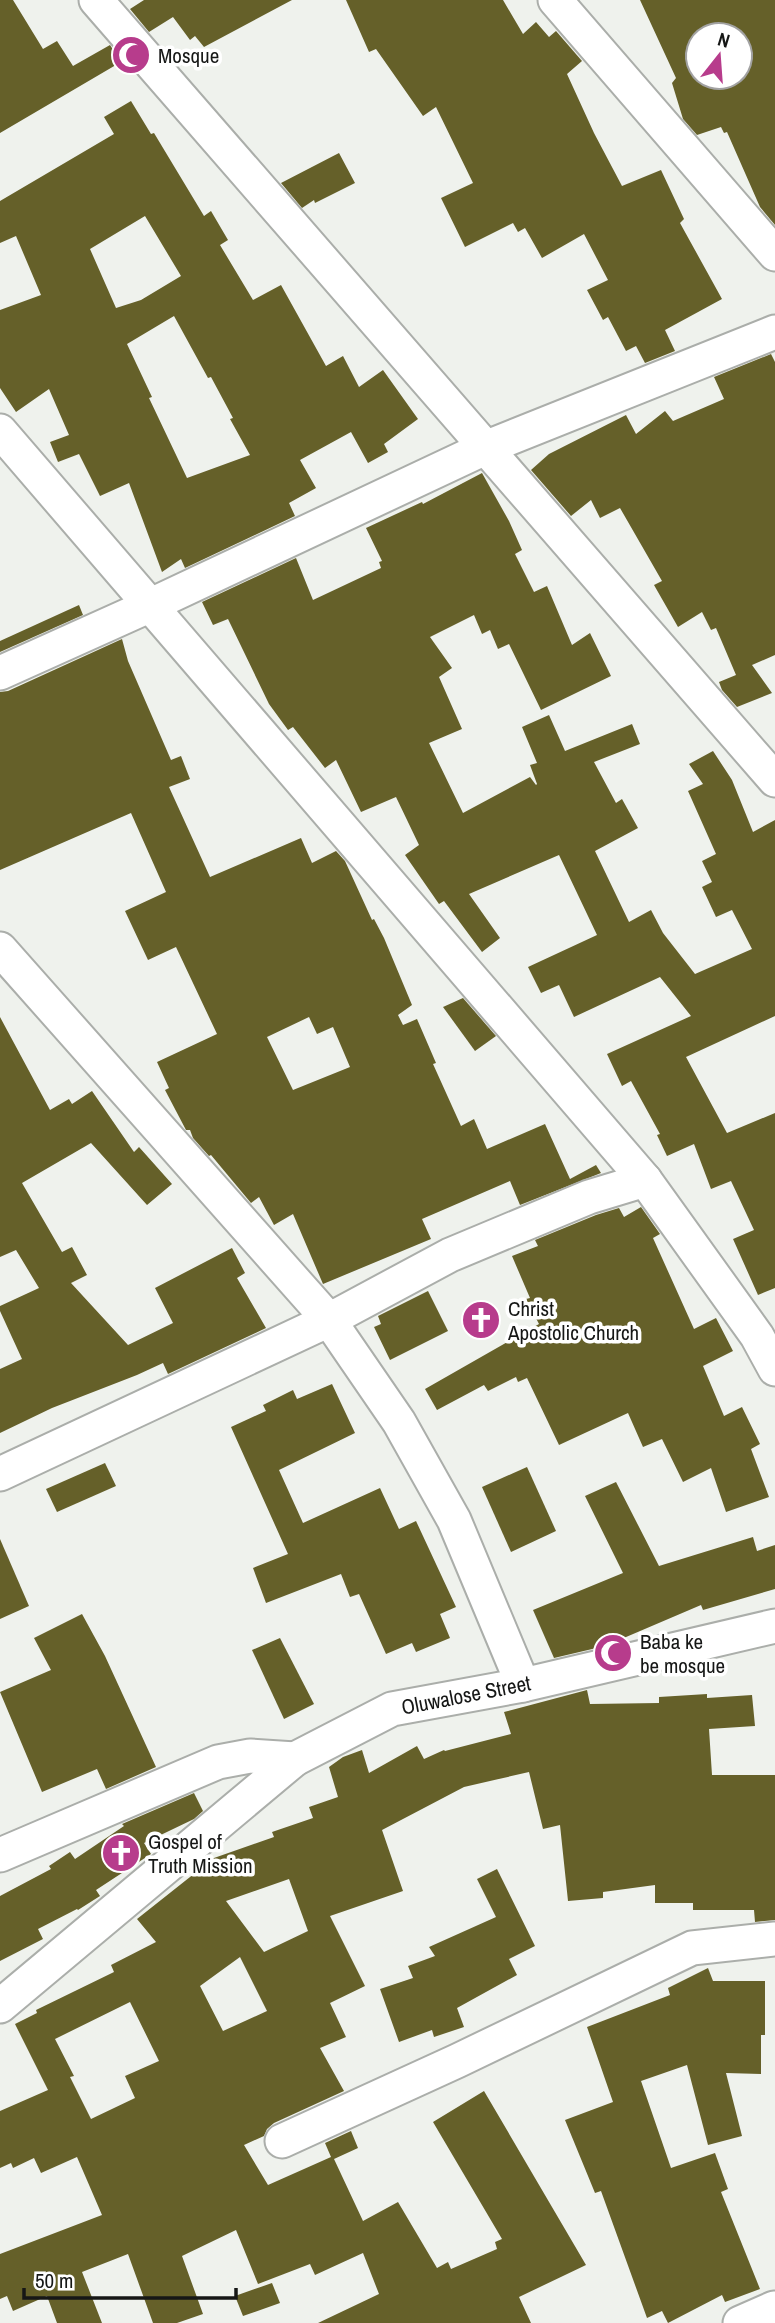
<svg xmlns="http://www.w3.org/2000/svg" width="775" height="2323" viewBox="0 0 775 2323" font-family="'Archivo Narrow',sans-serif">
<rect width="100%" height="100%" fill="#eff2ed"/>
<g fill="#656029" fill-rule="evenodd">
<polygon points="0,0 13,0 43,49 57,41 73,66 110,45 121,62 0,133"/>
<polygon points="144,0 292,0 204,47 195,36 190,40 173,17 149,32 130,9"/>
<polygon points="346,0 503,0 523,34 536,22 549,37 556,31 582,61 567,74 594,133 622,186 661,170 684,219 680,223 722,299 665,330 675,351 645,363 636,346 626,351 608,317 603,320 587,290 608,280 584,234 542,258 525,228 518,232 513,223 465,247 441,198 473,183 436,107 423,116 376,49 369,52"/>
<path d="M 640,0 L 775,0 L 775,225 L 760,207 L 727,132 L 724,133 L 721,127 L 697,135 L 683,119 L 672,83 L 676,78 ZM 698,35 L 740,35 L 740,77 L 698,77 Z"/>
<path d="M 131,101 L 151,134 L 154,133 L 204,216 L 211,211 L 228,240 L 220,245 L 253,300 L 281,285 L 326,366 L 343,356 L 359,387 L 383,370 L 418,419 L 384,444 L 388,452 L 368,463 L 351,432 L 300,460 L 316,488 L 289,503 L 295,516 L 185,568 L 181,559 L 162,572 L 129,483 L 100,496 L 79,454 L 58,462 L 50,442 L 69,435 L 49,389 L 16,412 L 0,388 L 0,310 L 41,295 L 16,236 L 0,243 L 0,201 L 114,134 L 104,117 ZM 145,216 L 181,276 L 141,300 L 116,308 L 90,249 ZM 174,316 L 208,378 L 211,377 L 233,418 L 230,419 L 250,455 L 187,478 L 149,398 L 152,397 L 127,344 Z"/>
<polygon points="339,153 355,183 315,203 314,200 302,208 281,183"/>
<polygon points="771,354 775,362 775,655 752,665 772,693 737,707 722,690 719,682 736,675 716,628 711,630 702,612 678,627 654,585 662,581 620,508 600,518 591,500 571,516 531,470 549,454 626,415 636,434 665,411 673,421 724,399 714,377"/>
<polygon points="482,473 509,521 522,550 515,554 534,592 547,586 572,645 590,633 611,676 541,710 509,644 498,649 490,630 482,634 474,615 430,637 452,668 439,677 462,729 429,743 463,813 530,777 536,785 537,784 530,765 537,763 522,727 549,715 565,751 632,724 640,744 594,762 616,803 622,799 638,828 595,851 629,922 651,910 663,933 695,974 752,949 732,910 716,917 702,887 712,882 702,861 716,854 688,791 703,784 689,764 713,751 732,780 753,832 775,820 775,1016 686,1057 727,1133 775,1113 775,1288 758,1295 733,1239 754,1230 731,1181 711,1189 694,1144 667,1156 657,1135 660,1134 631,1081 622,1086 607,1054 691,1016 660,977 574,1017 559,985 541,993 528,967 597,935 559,855 469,894 500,938 482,952 444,901 439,904 405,855 419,845 396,797 361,812 336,760 325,768 293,727 288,730 269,704 228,619 213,625 202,602 296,558 313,600 381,568 379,562 382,561 366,528 422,502 423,504"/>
<polygon points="79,605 83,615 0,652 0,641"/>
<path d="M 122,639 L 128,661 L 171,760 L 181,756 L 190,779 L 169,787 L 210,877 L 301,838 L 312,863 L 336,851 L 345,861 L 372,920 L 374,919 L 384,938 L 412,1005 L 398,1015 L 403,1025 L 417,1019 L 436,1063 L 433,1064 L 461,1126 L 474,1119 L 487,1149 L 545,1124 L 570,1179 L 596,1165 L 601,1173 L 520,1205 L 510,1181 L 422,1219 L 431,1239 L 323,1284 L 293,1214 L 274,1225 L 259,1197 L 251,1203 L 211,1155 L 209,1156 L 193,1138 L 190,1130 L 186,1130 L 165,1090 L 169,1088 L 157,1062 L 217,1034 L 176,947 L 148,960 L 125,911 L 166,892 L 131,813 L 0,870 L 0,692 L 8,691 ZM 309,1017 L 317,1034 L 333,1027 L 350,1067 L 293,1090 L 267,1037 Z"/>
<polygon points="463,998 496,1036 475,1051 443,1007"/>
<polygon points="0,1017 50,1110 69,1099 72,1104 92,1091 134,1152 139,1147 172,1184 147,1205 91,1143 22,1183 62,1252 72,1247 87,1275 71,1283 128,1345 173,1323 155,1288 232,1248 245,1273 237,1278 266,1328 168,1374 163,1363 137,1375 52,1408 0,1433 0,1369 22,1359 0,1311 0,1306 39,1288 16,1250 0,1257"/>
<polygon points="641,1207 660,1234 653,1238 694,1329 716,1318 733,1351 703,1366 724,1416 742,1407 760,1444 751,1449 769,1497 726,1512 711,1468 683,1482 662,1439 643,1447 628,1413 559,1445 527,1378 518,1382 516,1377 488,1391 484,1385 437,1410 425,1389 539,1324 526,1299 530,1298 512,1256 538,1246 535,1240 596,1215 619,1208 624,1217"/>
<polygon points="428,1291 448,1331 390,1360 374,1327 381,1324 378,1316"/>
<polygon points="332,1384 355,1433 279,1470 303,1523 380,1488 399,1529 416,1521 456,1607 440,1614 450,1638 416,1652 412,1643 386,1654 359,1594 350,1597 341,1574 266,1603 253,1568 288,1554 231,1427 266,1411 263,1405 293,1390 297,1399"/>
<polygon points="105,1463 116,1486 57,1512 46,1489"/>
<polygon points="527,1467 556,1531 511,1552 482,1487"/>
<polygon points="616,1482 659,1566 753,1537 757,1551 775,1545 775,1589 703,1610 701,1605 605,1646 554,1658 533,1610 623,1573 585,1496"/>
<polygon points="0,1539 29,1606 0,1619"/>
<polygon points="82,1614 105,1656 156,1767 106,1789 97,1769 42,1792 0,1692 51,1670 34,1638"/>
<polygon points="280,1638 314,1704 284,1719 252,1650"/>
<path d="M 587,1690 L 590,1704 L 659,1703 L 659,1697 L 707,1694 L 707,1698 L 752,1695 L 755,1726 L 709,1729 L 712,1775 L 775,1775 L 775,1920 L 755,1922 L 754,1910 L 693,1910 L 693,1903 L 655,1903 L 655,1885 L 603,1892 L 603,1898 L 568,1901 L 560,1825 L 543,1829 L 529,1772 L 464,1787 L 382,1830 L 403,1891 L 330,1916 L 365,1986 L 330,2003 L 346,2037 L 320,2048 L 344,2091 L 274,2123 L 267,2129 L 264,2136 L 244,2145 L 268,2185 L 331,2157 L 325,2143 L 351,2131 L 358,2148 L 334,2159 L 363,2221 L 398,2202 L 437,2268 L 448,2262 L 451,2269 L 497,2249 L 495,2242 L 502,2239 L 433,2122 L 484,2091 L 586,2265 L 519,2297 L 531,2323 L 318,2323 L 379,2294 L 363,2253 L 315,2275 L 310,2264 L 258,2284 L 236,2230 L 182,2256 L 203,2314 L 177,2323 L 153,2323 L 128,2254 L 82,2272 L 102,2323 L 57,2323 L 47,2296 L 13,2311 L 7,2296 L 0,2299 L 0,2254 L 102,2215 L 77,2157 L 41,2173 L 34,2158 L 13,2168 L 11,2163 L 0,2168 L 0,2111 L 48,2090 L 15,2024 L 37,2013 L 36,2010 L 114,1972 L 111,1965 L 156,1942 L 137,1919 L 214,1858 L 274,1837 L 272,1832 L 313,1818 L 309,1807 L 338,1797 L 329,1767 L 343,1757 L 362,1750 L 369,1773 L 417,1746 L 424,1759 L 444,1750 L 445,1751 L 511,1734 L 504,1712 ZM 289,1879 L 308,1931 L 264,1952 L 226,1901 ZM 240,1957 L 267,2011 L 223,2031 L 200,1986 ZM 130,2002 L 159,2061 L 125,2076 L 135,2098 L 91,2119 L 70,2077 L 74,2076 L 55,2039 Z"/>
<polygon points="194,1793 203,1811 194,1819 144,1843 151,1854 96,1890 100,1896 78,1910 77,1909 38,1929 43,1939 0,1961 0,1896 51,1869 49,1866 70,1852 75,1859 124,1826 122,1824"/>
<polygon points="497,1869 535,1946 509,1959 517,1975 457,2008 464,2027 434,2037 432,2030 399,2042 380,1989 413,1978 408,1966 435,1956 429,1947 496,1917 477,1879"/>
<polygon points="708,1968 713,1981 765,1981 765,2035 761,2035 761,2074 726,2073 742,2136 708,2145 687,2065 641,2081 671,2168 715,2153 728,2189 721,2192 760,2289 725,2302 722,2295 668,2323 662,2311 647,2318 601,2191 595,2193 565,2120 613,2102 587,2027 670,1995 668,1988"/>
<polygon points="272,2283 280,2303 243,2316 235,2296"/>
</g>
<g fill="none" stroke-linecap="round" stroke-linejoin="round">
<defs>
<g id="minor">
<polyline points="96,0 775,780"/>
<polyline points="555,0 775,254"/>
<polyline points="0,431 645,1180 757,1336 775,1369"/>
<polyline points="0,673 151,605 485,448 775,332"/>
<polyline points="0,949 329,1320 399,1422 454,1520 523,1685"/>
<polyline points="0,1474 329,1320 450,1255 589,1197 645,1180"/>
<polyline points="0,1855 218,1762 250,1756 295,1759"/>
<polyline points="0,2006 295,1759 392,1709 523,1685 775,1626"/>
<polyline points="282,2141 457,2061 692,1948 775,1939"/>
<polyline points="740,2323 774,2308"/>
</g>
</defs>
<use href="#minor" stroke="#abaeaa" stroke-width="37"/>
<use href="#minor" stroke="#fff" stroke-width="33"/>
</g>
<defs>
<symbol id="mosque-disc" viewBox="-11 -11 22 22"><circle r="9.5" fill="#b73c8c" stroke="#fff"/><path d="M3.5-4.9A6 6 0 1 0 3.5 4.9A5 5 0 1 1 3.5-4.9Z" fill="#fff"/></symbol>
<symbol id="church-disc" viewBox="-11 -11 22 22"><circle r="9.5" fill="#b73c8c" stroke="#fff"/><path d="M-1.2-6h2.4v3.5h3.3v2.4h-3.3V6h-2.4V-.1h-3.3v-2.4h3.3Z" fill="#fff"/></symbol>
</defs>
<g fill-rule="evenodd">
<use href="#mosque-disc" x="109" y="33" width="44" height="44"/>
<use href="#church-disc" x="459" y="1298" width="44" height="44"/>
<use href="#mosque-disc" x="591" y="1631" width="44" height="44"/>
<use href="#church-disc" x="99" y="1831" width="44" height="44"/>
</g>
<g text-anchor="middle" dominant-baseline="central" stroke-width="7" stroke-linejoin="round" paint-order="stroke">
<g font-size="21" fill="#161716" stroke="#fff" text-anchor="start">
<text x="158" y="55">Mosque</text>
<text x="508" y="1308">Christ<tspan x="508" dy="24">Apostolic Church</tspan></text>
<text x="640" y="1641">Baba ke<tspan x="640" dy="24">be mosque</tspan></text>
<text x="148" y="1841">Gospel of<tspan x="148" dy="24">Truth Mission</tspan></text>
</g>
<g font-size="21" fill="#161716" stroke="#fff">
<text transform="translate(466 1695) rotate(-11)">Oluwalose Street</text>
</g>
</g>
<g transform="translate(719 56) rotate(17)"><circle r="33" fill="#ffffff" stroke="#a2a2a2" stroke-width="2"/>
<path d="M0-5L12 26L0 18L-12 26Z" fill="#b73c8c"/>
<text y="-10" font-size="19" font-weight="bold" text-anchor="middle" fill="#161716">N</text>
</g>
<path d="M24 2288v10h212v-10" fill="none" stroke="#161716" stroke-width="3.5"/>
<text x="35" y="2288" font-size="21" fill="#161716" stroke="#ffffff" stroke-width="5" paint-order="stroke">50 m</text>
</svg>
